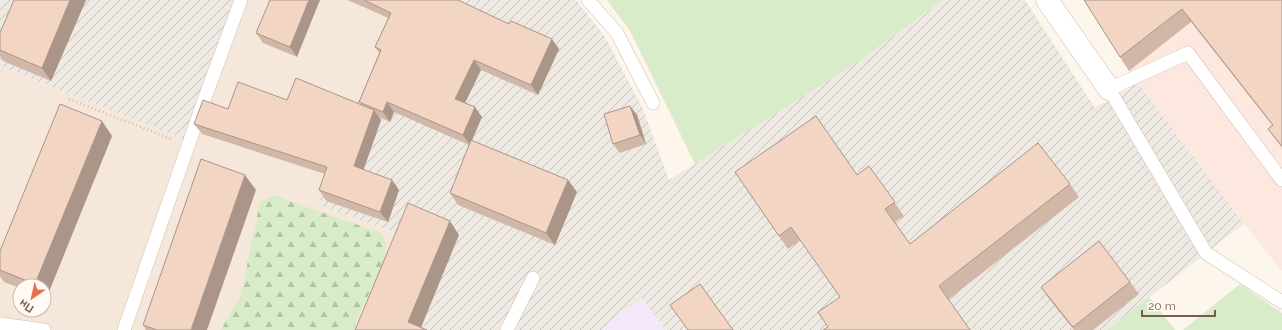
<svg xmlns="http://www.w3.org/2000/svg" width="1282" height="330" viewBox="0 0 1282 330" font-family="Raleway,sans-serif">
<defs>
<pattern id="industrial-furrows" width="10" height="10" patternUnits="userSpaceOnUse"><rect width="10" height="10" fill="#efe9e4"/><path d="M-1 1l2-2M0 10L10 0M9 11l2-2" fill="none" stroke="#c7c0bb"/></pattern>
<pattern id="forest-firs" width="22" height="20" patternUnits="userSpaceOnUse"><rect width="22" height="20" fill="#d8ecc9"/><path d="M5 1l3.5 6h-7zM16 11l3.5 6h-7z" fill="#b4c2a5"/></pattern>
</defs>
<rect width="100%" height="100%" fill="#fdf6ec"/>
<path fill="#f5e8da" fill-rule="evenodd" d="M 238,0 L 407,0 L 345,128 L 318,205 L 403,235 L 364,330 L 0,330 L 0,66 L 186,140 ZM 20,286 L 44,286 L 44,310 L 20,310 Z"/>
<polygon fill="#fde8e0" points="1085,0 1219,0 1282,80 1282,271 1244,224 1129,71"/>
<g fill="url(#industrial-furrows)">
<polygon points="0,0 238,0 186,140 0,66"/>
<polygon points="407,0 576,0 605,37 643,109 669,180 852,66 943,0 1025,0 1095,108 1138,83 1244,224 1107,330 665,330 642,298 601,330 364,330 403,235 318,205 345,128"/>
</g>
<polygon fill="#f3e8fa" points="642,298 665,330 601,330"/>
<g fill="#d8ecc9">
<polygon points="607,0 943,0 852,66 695,164 630,31"/>
<polygon points="1240,284 1282,313 1282,330 1183,330"/>
<polygon points="1149,297 1175,330 1107,330"/>
</g>
<polygon fill="url(#forest-firs)" points="273,195 381,233 386,243 385,260 356,321 354,330 221,330 241,295 260,202"/>
<g fill="none" stroke-linecap="round" stroke-linejoin="round">
<defs>
<g id="service">
<polyline points="588,0 617,33 653,103"/>
<polyline points="1282,180 1188,53 1109,89 1206,253 1282,302"/>
<polyline points="0,324 44,330"/>
<polyline points="124,330 203,103 241,0"/>
<polyline points="507,330 533,278"/>
</g>
<polyline id="minor" points="1047,0 1109,89"/>
</defs>
<use href="#service" stroke="#d1beb0" stroke-width="14"/>
<use href="#minor" stroke="#d1beb0" stroke-width="23"/>
<polyline stroke="#d9b8a5" stroke-width="2.5" stroke-dasharray="1 3" stroke-linecap="butt" points="69,99 171,139"/>
<use href="#service" stroke="#fff" stroke-width="13"/>
<use href="#minor" stroke="#fff" stroke-width="22"/>
</g>
<g fill="#d1b7a8">
<polygon points="14,0 86,0 51,81 3,61 0,56 0,33"/>
<polygon points="270,0 297,57 263,43 256,33"/>
<polygon points="347,0 458,0 559,49 538,95 481,70 465,103 482,117 471,141 577,192 555,245 458,205 450,193 469,145 394,112 390,122 379,117 381,120 363,170 392,180 399,190 388,222 326,201 319,190 325,174 202,134 194,124 228,109 287,100 361,104 359,102 379,53 375,47 388,18 366,8"/>
<polygon points="1084,0 1282,0 1282,148 1268,129 1272,125 1191,22 1129,71 1120,57"/>
<polygon points="630,106 637,115 646,144 620,153 613,144"/>
<polygon points="112,136 46,299 44,298 44,286 20,286 20,288 4,282 0,276 0,251"/>
<polygon points="869,166 904,216 895,222 910,244 1070,184 1079,197 949,299 828,327 840,297 801,240 788,249 735,172 857,175"/>
<polygon points="1130,282 1139,294 1093,330 1074,330 1049,299 1041,287"/>
<polygon points="143,325 157,330 146,330"/>
</g>
<g fill="#aa9588">
<polygon points="70,0 86,0 51,81 42,68"/>
<polygon points="309,0 320,0 297,57 290,47"/>
<polygon points="552,39 559,49 538,95 531,85"/>
<polygon points="474,60 481,70 462,109 455,99"/>
<polygon points="387,102 394,112 390,122 383,112"/>
<polygon points="630,106 637,115 646,144 640,135"/>
<polygon points="475,107 482,117 470,145 463,135"/>
<polygon points="374,110 381,120 361,177 354,166"/>
<polygon points="102,121 112,136 46,299 44,296 44,286 37,286 35,284"/>
<polygon points="245,175 256,190 207,330 191,330"/>
<polygon points="392,180 399,190 388,222 380,212"/>
<polygon points="568,180 577,192 555,245 546,233"/>
<polygon points="450,221 459,235 420,330 408,322"/>
</g>
<g fill="#f3d5c3" stroke="#aa9588">
<polygon points="14,0 70,0 42,68 0,50 0,33"/>
<polygon points="270,0 309,0 290,47 256,33"/>
<polygon points="364,0 458,0 509,24 511,21 552,39 531,85 474,60 455,99 475,107 463,135 387,102 383,112 359,102 381,50 375,47 391,13"/>
<polygon points="1084,0 1282,0 1282,146 1268,129 1273,125 1182,9 1120,57"/>
<polygon points="296,78 374,110 354,166 392,180 380,212 319,190 327,167 194,124 203,100 228,109 238,82 287,100"/>
<polygon points="60,104 102,121 35,284 0,270 0,251"/>
<polygon points="630,106 640,135 613,144 604,114"/>
<polygon points="816,116 857,175 869,166 895,202 885,209 910,244 1038,143 1070,184 939,286 970,330 823,330 828,327 818,312 840,297 791,227 779,236 735,172"/>
<polygon points="471,140 568,180 546,233 450,193"/>
<polygon points="201,159 245,175 191,330 157,330 143,325"/>
<polygon points="408,203 450,221 408,322 427,330 355,330"/>
<polygon points="1099,241 1130,282 1073,327 1041,287"/>
<polygon points="700,284 733,330 688,330 670,305"/>
</g>
<g transform="translate(32 298) rotate(214)"><circle r="19" fill="#fffaf3" stroke="#cabbb1"/>
<path d="M0-3L7 15L0 10L-7 15Z" fill="#e76f51"/>
<text y="-6" font-size="11" font-weight="bold" text-anchor="middle" fill="#7a5c4d">Пн</text>
</g>
<path d="M1142 310v6h73v-6" fill="none" stroke="#7a5c4d" stroke-width="2"/>
<text x="1148" y="310" font-size="12" fill="#7a5c4d" stroke="#fffaf3" stroke-width="3" paint-order="stroke">20 m</text>
</svg>
